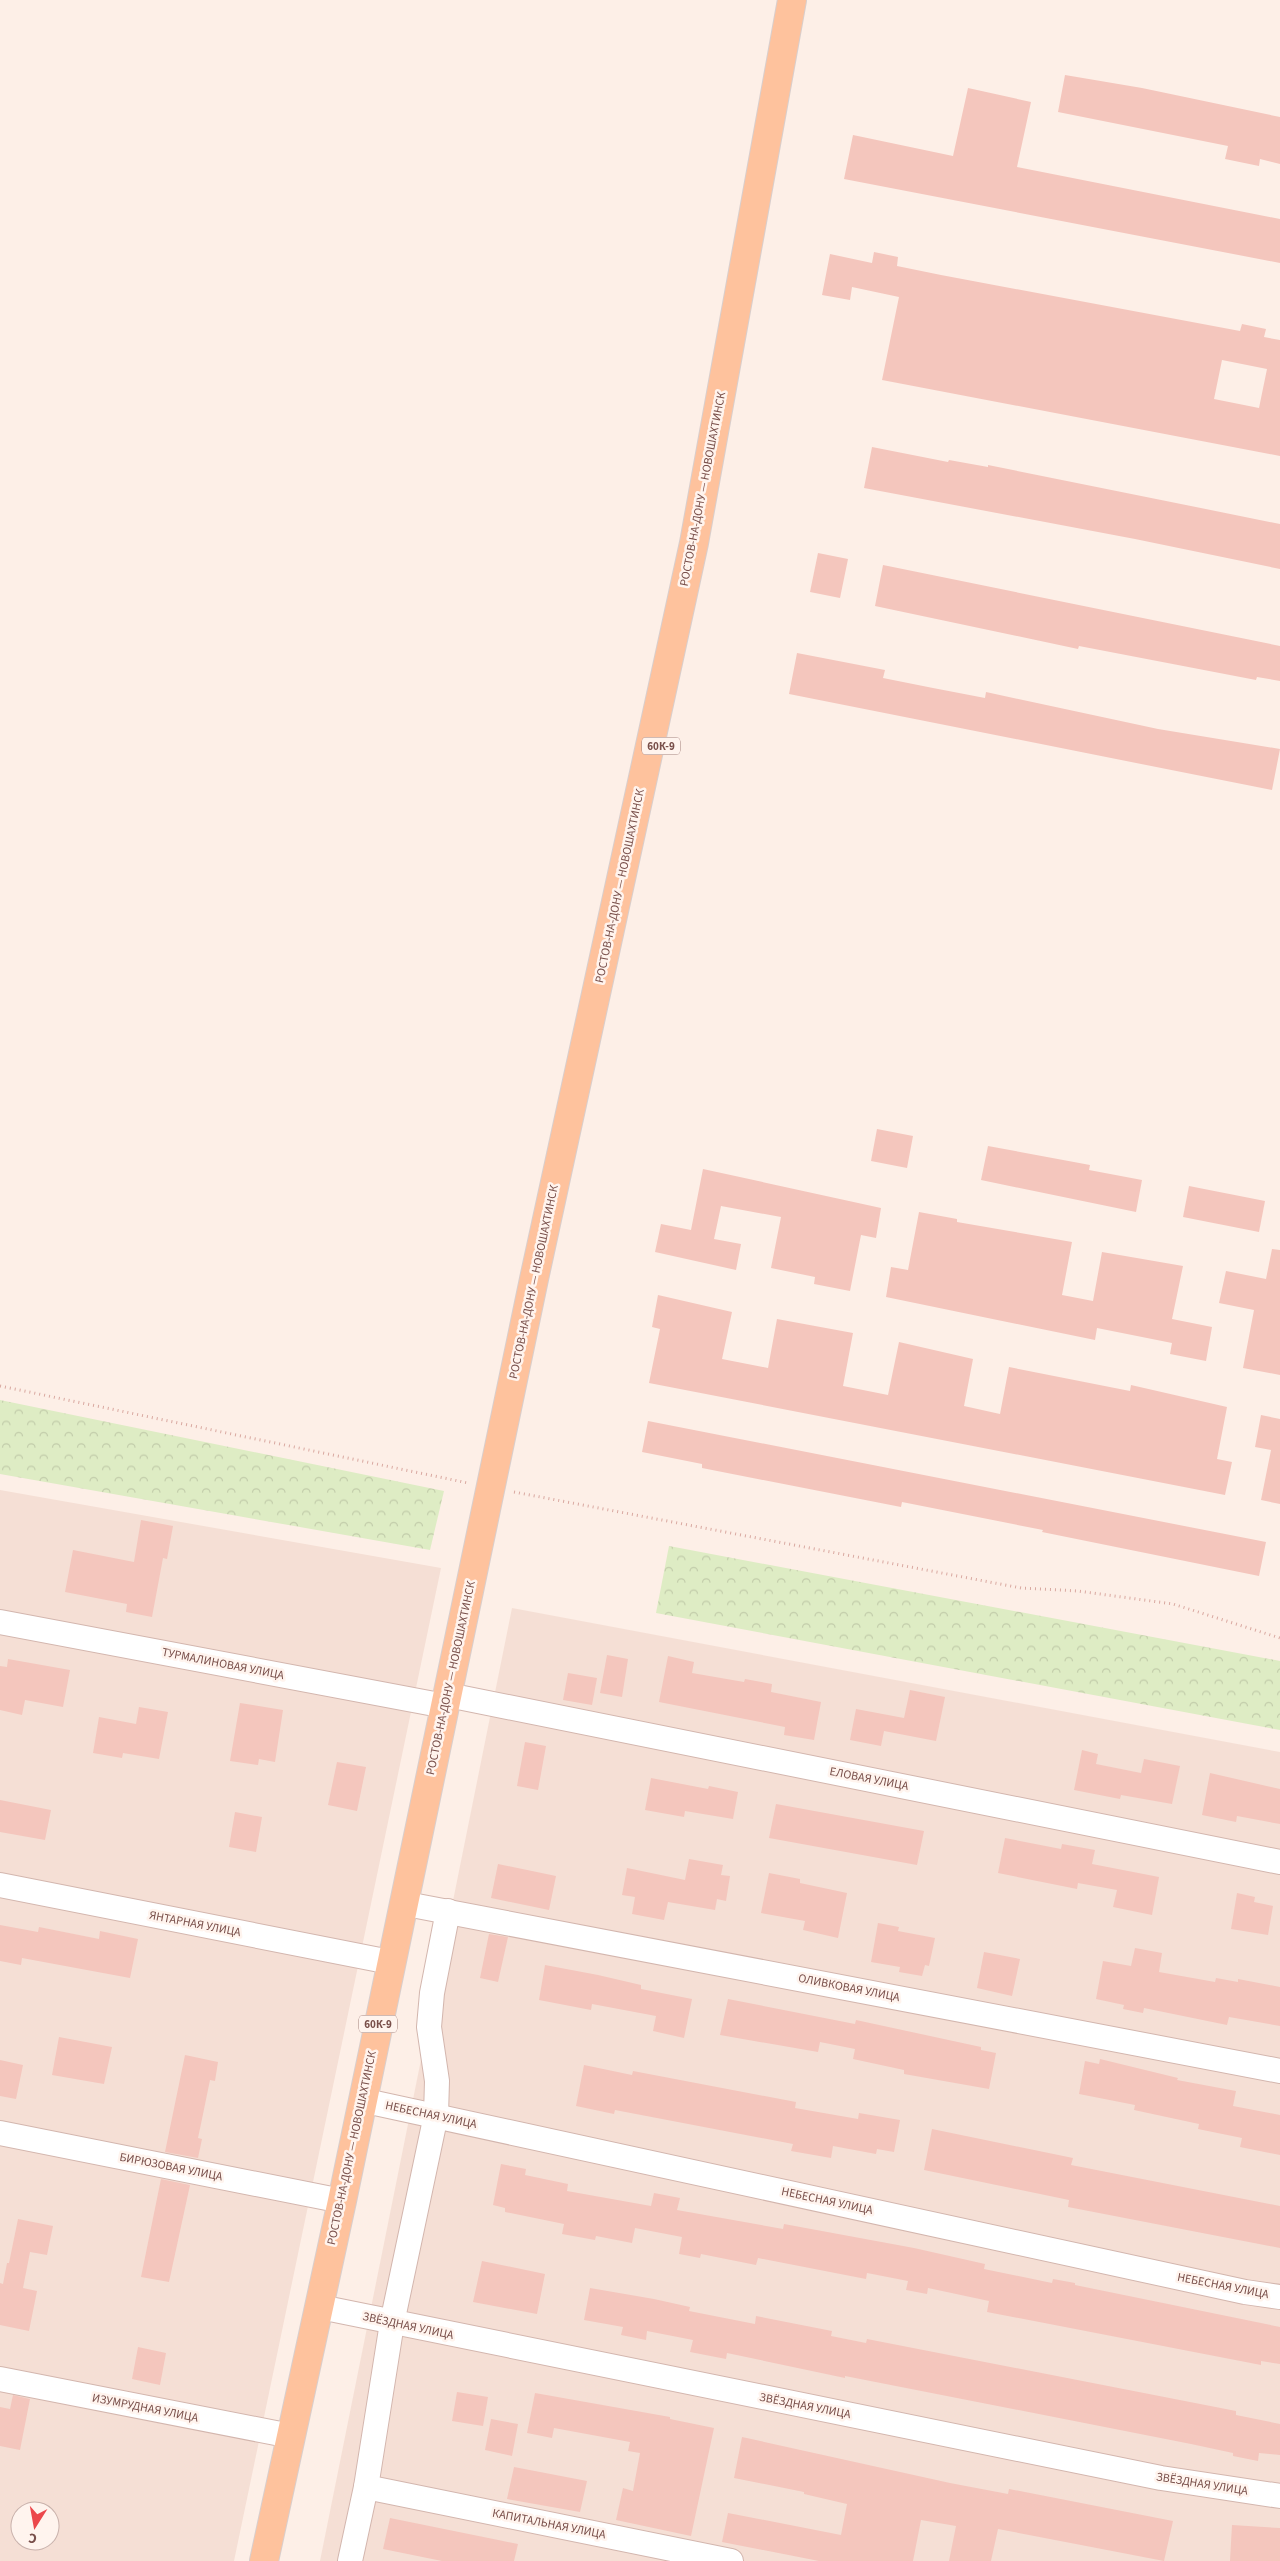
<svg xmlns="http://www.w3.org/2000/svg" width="1280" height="2561" viewBox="0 0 1280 2561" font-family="'Source Sans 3',sans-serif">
<defs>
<pattern id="forest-crowns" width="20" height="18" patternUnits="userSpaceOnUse" patternTransform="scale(1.25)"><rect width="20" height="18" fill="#deecc4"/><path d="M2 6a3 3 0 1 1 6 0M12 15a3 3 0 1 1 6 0" fill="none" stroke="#c2ccaa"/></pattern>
</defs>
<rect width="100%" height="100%" fill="#fdefe7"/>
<g fill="#f5dfd5" fill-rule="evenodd">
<path d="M 0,1490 L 441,1568 L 234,2561 L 0,2561 ZM 20,2511 L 50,2511 L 50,2541 L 20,2541 Z"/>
<polygon points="512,1608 1280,1752 1280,2561 320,2561"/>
</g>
<g fill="url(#forest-crowns)">
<polygon points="0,1400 444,1491 430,1550 0,1474"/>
<polygon points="669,1546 1280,1661 1280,1730 656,1613"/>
</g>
<g fill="#f4c6bd" fill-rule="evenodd">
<polygon points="1065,75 1142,88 1280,117 1280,164 1260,159 1259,166 1225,159 1228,146 1058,112"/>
<polygon points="968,88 1031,102 1017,167 1280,219 1280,263 844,179 853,135 953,156"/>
<path d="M 874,252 L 898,257 L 897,266 L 941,275 L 1240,331 L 1242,324 L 1266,329 L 1264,337 L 1280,340 L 1280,456 L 882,380 L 899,297 L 852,287 L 850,300 L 822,295 L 830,254 L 872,263 ZM 1222,360 L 1267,369 L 1259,408 L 1214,399 Z"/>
<polygon points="872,447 948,462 949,460 988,467 988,465 1280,524 1280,569 1135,539 864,488"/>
<polygon points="818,553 848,559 840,598 810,592"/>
<polygon points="883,565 1280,646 1280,681 1257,677 1256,680 1079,646 1078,649 875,606"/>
<polygon points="797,653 885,670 883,678 933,688 985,698 986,692 1158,729 1280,749 1272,790 789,694"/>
<polygon points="877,1129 913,1136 907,1168 871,1161"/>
<polygon points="988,1146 1090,1165 1089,1170 1142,1180 1136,1212 981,1180"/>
<polygon points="703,1169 881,1208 876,1238 861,1235 850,1291 814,1284 815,1277 771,1268 781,1217 721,1206 714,1239 741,1244 736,1270 655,1252 661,1224 691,1230"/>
<polygon points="1189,1186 1265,1201 1259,1232 1183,1217"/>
<polygon points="919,1212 957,1219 957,1222 1072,1242 1062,1295 1093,1301 1102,1252 1183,1266 1172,1319 1212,1327 1206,1361 1170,1354 1172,1343 1097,1328 1095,1340 886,1297 891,1267 908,1270"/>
<polygon points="1272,1249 1280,1250 1280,1375 1243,1368 1254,1310 1219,1303 1226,1271 1266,1279"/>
<polygon points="658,1295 732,1312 722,1359 768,1368 777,1319 853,1333 843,1386 888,1395 899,1342 973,1359 964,1406 1000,1414 1009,1367 1130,1391 1131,1385 1227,1407 1217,1459 1232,1462 1225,1495 649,1383 660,1329 652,1327"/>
<polygon points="1261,1415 1280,1419 1280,1504 1261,1500 1271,1450 1255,1447"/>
<polygon points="648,1421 1266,1542 1259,1576 1042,1532 1043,1530 902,1502 901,1507 702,1468 702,1464 642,1452"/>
<polygon points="141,1520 173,1526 167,1559 163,1558 152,1617 126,1612 127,1604 65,1592 73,1550 134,1562"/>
<polygon points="607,1655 628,1659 622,1697 600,1693"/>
<polygon points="668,1656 694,1662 692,1673 744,1682 745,1679 772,1684 771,1692 821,1702 814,1740 784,1735 785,1727 659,1702"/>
<polygon points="8,1659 70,1670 63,1707 25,1700 22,1715 0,1710 0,1666 7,1667"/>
<polygon points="568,1673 597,1678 592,1705 563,1700"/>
<polygon points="910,1690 945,1697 936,1741 884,1731 881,1746 850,1740 856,1709 904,1718"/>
<polygon points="240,1703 283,1710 275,1762 259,1759 258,1765 230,1761"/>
<polygon points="139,1707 168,1712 159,1759 123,1753 122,1758 93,1753 99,1717 136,1724"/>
<polygon points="525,1742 546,1746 538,1790 517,1786"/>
<polygon points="1082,1750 1098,1754 1096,1764 1141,1773 1144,1759 1180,1766 1172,1804 1121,1795 1120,1799 1074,1790"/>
<polygon points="337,1762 366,1767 357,1811 328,1805"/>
<polygon points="1210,1773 1280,1789 1280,1824 1237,1816 1236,1822 1202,1815"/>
<polygon points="651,1778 708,1789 709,1786 738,1792 733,1819 685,1811 684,1817 645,1810"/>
<polygon points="0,1800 51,1810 45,1840 0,1832"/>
<polygon points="776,1804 924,1831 917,1865 769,1838"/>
<polygon points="235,1812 262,1817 256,1852 229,1847"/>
<polygon points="1005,1838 1061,1849 1062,1844 1095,1850 1092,1864 1159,1877 1152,1915 1113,1907 1117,1890 1078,1883 1077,1889 998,1873"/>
<polygon points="689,1859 723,1865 721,1875 730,1876 726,1901 717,1899 715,1910 668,1902 664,1920 632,1914 635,1897 622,1895 627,1868 685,1880"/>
<polygon points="498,1864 556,1876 549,1910 491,1898"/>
<polygon points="769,1873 800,1879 800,1883 847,1893 838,1938 803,1930 805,1921 761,1913"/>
<polygon points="1237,1893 1255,1897 1254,1902 1273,1906 1268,1935 1231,1929"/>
<polygon points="878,1923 899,1927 898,1931 935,1938 929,1966 925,1965 922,1976 899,1972 900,1967 871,1962"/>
<polygon points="0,1925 38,1932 39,1927 99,1939 100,1931 138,1939 130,1978 22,1958 21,1965 0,1961"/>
<polygon points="489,1934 508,1937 498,1982 480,1978"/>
<polygon points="1135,1948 1162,1953 1159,1972 1215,1982 1216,1978 1238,1982 1238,1979 1280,1987 1280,2026 1229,2017 1227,2025 1144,2008 1143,2013 1123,2009 1124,2005 1096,1999 1103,1961 1131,1966"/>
<polygon points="984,1952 1020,1959 1012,1996 977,1988"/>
<polygon points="545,1965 598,1975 641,1985 641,1989 692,1999 684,2038 653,2031 656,2016 592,2004 591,2010 539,2000"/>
<polygon points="728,1999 855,2024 856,2020 981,2047 981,2050 996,2053 989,2089 904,2074 904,2070 853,2059 855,2049 820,2042 818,2052 720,2035"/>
<polygon points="59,2037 112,2047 104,2084 52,2075"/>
<polygon points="185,2055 218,2062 215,2081 210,2080 202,2119 198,2138 202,2139 198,2158 165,2152"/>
<polygon points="1100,2059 1178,2078 1177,2080 1236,2091 1233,2106 1280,2115 1280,2155 1240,2147 1242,2138 1198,2129 1199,2124 1134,2110 1135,2105 1079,2094 1085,2061 1099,2064"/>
<polygon points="0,2060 23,2065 16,2099 0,2096"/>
<polygon points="584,2065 632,2075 633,2071 796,2102 795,2108 858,2119 859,2113 900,2120 894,2152 877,2149 876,2154 833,2146 831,2158 791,2151 793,2144 615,2110 614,2114 576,2106"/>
<polygon points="932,2129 1073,2158 1071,2165 1280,2206 1280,2248 1068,2207 1069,2200 924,2170"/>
<polygon points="501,2164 526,2169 525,2175 568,2184 567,2191 651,2206 654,2193 680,2198 677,2210 783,2229 784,2224 914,2248 985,2264 984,2269 1052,2283 1053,2279 1075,2283 1075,2285 1280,2327 1280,2364 1261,2361 1261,2365 987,2312 989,2301 928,2288 927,2294 906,2290 908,2281 867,2273 866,2279 758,2258 756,2265 701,2254 700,2258 679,2254 682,2237 635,2228 632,2243 596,2236 595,2240 562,2234 564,2224 505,2212 505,2208 493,2205"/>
<polygon points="161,2179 190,2185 169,2282 141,2277"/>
<polygon points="18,2219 53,2226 47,2255 30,2252 23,2288 37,2291 29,2331 0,2325 0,2283 3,2284 7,2263 9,2263"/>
<polygon points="482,2261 545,2274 537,2314 473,2302"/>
<polygon points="590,2288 654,2299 690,2307 689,2311 755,2324 756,2316 832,2331 831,2336 866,2343 867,2339 1236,2411 1236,2415 1280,2424 1280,2455 1259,2453 1258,2461 1233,2456 1233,2453 1191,2444 845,2376 845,2378 727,2353 726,2359 690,2352 693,2340 647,2331 646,2340 621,2335 623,2327 584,2320"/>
<polygon points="138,2347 166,2353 160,2385 132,2379"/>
<polygon points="457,2392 488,2397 483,2426 452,2421"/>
<polygon points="535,2393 670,2417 670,2419 714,2428 691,2536 616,2520 623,2488 633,2491 640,2453 628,2451 630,2442 554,2428 552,2438 527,2433"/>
<polygon points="13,2395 30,2399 20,2450 0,2446 0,2407 10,2409"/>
<polygon points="491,2419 518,2424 512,2456 485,2450"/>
<polygon points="742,2437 950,2483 1008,2494 1009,2489 1173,2521 1164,2561 998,2529 991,2561 949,2561 956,2526 921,2520 913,2561 819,2561 722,2542 728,2513 841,2535 847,2504 804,2494 804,2492 734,2478"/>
<polygon points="514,2467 587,2481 580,2512 507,2499"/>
<polygon points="390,2518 518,2544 514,2561 442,2561 383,2549"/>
<polygon points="1232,2525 1280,2528 1280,2561 1230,2561"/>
</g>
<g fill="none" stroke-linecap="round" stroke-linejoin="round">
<defs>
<g id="minor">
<polyline points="0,1622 445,1706"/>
<polyline points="458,1697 1280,1862"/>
<polyline points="0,1885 390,1962"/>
<polyline points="417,1906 1280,2071"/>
<polyline points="375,2103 1245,2292 1280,2297"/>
<polyline points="0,2133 342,2201"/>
<polyline points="330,2309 1161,2478 1280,2496"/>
<polyline points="0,2379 291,2436"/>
<polyline points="366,2487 731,2561"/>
<polyline points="350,2561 366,2487 392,2323 436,2115 437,2081 429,2027 432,1993 448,1911"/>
</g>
<polyline id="primary" points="264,2561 342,2201 534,1279 694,543 792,0"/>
</defs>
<use href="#minor" stroke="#d3b6ae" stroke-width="26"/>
<use href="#primary" stroke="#d9cecc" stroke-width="30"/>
<g stroke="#d9a8a0" stroke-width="3" stroke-dasharray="1 4" stroke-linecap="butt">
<polyline points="0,1386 468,1483"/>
<polyline points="514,1492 1021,1588 1078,1591 1173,1604 1280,1638"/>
</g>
<use href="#minor" stroke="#fff" stroke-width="24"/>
<use href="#primary" stroke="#fec29d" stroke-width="28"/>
</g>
<g text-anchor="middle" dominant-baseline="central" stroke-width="5" stroke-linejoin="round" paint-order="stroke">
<g fill="#fff4ee" stroke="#a1807b" stroke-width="1">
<rect x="642" y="737.5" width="38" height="17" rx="4"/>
<rect x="359" y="2015.5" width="38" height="17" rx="4"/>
</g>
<g font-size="11" font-weight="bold" fill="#794f4a">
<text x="661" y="746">60К-9</text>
<text x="378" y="2024">60К-9</text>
</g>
<g font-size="12" fill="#794f4a" stroke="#fff4ee">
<text transform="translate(703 489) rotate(-79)">РОСТОВ-НА-ДОНУ — НОВОШАХТИНСК</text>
<text transform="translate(620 886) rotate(-78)">РОСТОВ-НА-ДОНУ — НОВОШАХТИНСК</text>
<text transform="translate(534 1282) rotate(-78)">РОСТОВ-НА-ДОНУ — НОВОШАХТИНСК</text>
<text transform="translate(223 1664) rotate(11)">ТУРМАЛИНОВАЯ УЛИЦА</text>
<text transform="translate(451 1678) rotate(-78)">РОСТОВ-НА-ДОНУ — НОВОШАХТИНСК</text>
<text transform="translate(869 1779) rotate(11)">ЕЛОВАЯ УЛИЦА</text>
<text transform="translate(195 1924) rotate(11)">ЯНТАРНАЯ УЛИЦА</text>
<text transform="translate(849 1988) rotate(11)">ОЛИВКОВАЯ УЛИЦА</text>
<text transform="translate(431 2115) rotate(12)">НЕБЕСНАЯ УЛИЦА</text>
<text transform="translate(352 2148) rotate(-78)">РОСТОВ-НА-ДОНУ — НОВОШАХТИНСК</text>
<text transform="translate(171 2167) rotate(11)">БИРЮЗОВАЯ УЛИЦА</text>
<text transform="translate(827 2201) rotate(12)">НЕБЕСНАЯ УЛИЦА</text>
<text transform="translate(1223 2286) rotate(11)">НЕБЕСНАЯ УЛИЦА</text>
<text transform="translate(408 2326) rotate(12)">ЗВЁЗДНАЯ УЛИЦА</text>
<text transform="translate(805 2406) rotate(11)">ЗВЁЗДНАЯ УЛИЦА</text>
<text transform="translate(145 2408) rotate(11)">ИЗУМРУДНАЯ УЛИЦА</text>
<text transform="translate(1202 2484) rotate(9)">ЗВЁЗДНАЯ УЛИЦА</text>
<text transform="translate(549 2524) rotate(11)">КАПИТАЛЬНАЯ УЛИЦА</text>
</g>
</g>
<g transform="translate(35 2526) rotate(191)"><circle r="24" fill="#fff4ee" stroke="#c9b2ac"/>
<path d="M0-4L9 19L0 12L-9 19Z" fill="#ec474b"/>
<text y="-8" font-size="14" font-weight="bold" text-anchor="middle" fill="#794f4a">С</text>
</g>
</svg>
